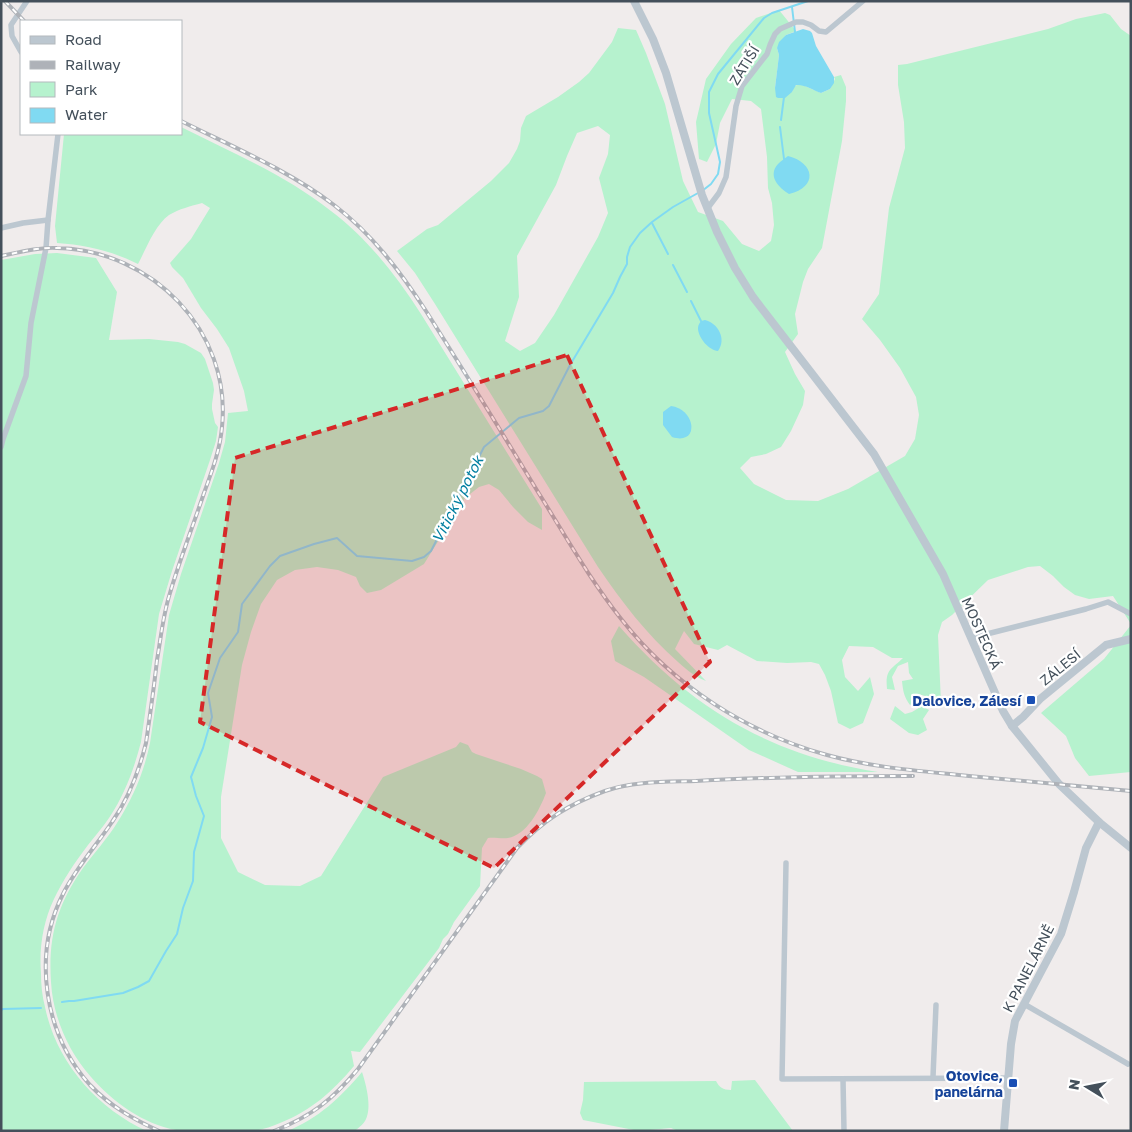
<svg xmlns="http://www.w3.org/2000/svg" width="1132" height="1132" viewBox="0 0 1132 1132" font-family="'Golos Text',sans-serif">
<rect width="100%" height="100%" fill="#f0ecec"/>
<g fill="#b6f2ce" fill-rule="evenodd">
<path d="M 779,10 L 796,31 L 786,35 L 777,48 L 779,55 L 775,88 L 792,92 L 794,87 L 798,84 L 805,86 L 821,93 L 830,89 L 835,79 L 834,77 L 841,75 L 846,87 L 846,101 L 842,141 L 822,248 L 808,269 L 803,282 L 795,314 L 798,334 L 785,352 L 795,374 L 805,391 L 803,405 L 791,431 L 781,447 L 766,454 L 751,457 L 740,468 L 754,484 L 786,500 L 818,501 L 848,489 L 905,456 L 915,439 L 919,415 L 916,397 L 900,368 L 880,340 L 862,319 L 879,294 L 889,208 L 905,148 L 904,122 L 898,85 L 898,65 L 907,64 L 1048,29 L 1076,19 L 1105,13 L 1110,15 L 1121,29 L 1131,36 L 1131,624 L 1113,596 L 1089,599 L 1075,595 L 1064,587 L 1053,576 L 1040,566 L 1028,567 L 988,580 L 952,615 L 942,622 L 938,635 L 941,703 L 932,703 L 928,697 L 922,695 L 910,705 C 904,697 903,691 902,681 L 913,679 L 909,673 L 908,662 L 898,666 L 892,677 L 895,690 L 887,689 C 885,669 891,670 903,658 L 892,658 L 873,647 L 849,646 L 842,660 L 845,677 L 858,691 L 870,677 L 874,694 L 863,723 L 850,729 L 838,723 L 831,691 L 825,675 L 819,664 L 811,662 L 787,663 L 757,661 L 727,645 L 718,650 L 694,644 L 684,631 L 675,649 L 706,681 C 695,677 687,670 678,662 C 646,634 622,602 598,567 L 435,304 L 415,273 L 397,251 L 427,229 L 438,225 L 491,181 L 509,163 L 517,149 L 520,141 L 521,128 L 526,116 L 558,97 L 579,82 L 589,73 L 612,42 L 618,28 L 636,30 L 646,53 L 665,104 L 683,181 L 698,212 L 723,221 L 742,244 L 759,251 L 771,241 L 774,225 L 772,203 L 768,188 L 767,157 L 761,109 L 751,101 L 732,99 L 720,123 L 716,144 L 707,162 L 699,159 L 696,122 L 706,79 L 731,44 L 756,18 ZM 598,126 L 610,135 L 608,154 L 599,178 L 608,213 L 598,237 L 554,315 L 535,343 L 520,351 L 505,341 L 519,297 L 517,256 L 556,185 L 567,156 L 577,133 Z"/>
<path d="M 181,127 C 231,152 287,176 331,211 C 368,239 396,275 421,314 L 542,509 L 542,530 L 528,522 L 513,507 L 499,490 L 489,484 L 479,487 L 465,498 L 424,564 L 381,590 L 367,593 L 360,586 L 356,577 L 338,570 L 317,567 L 295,570 L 277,580 L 261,604 L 251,632 L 242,665 L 221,797 L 221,838 L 238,872 L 265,885 L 300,886 L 321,876 L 383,777 L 456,747 L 460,742 L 468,745 L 472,752 L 476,754 L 521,769 L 537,776 L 542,779 L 546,793 C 540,809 527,835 508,838 C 502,839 494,837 488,838 L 482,848 L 480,886 L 454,922 L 448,934 L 443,939 L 439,948 L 360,1052 L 351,1051 L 354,1066 C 332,1092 312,1110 280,1123 C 273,1126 264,1129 255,1131 C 249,1131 243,1131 236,1131 C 223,1131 209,1131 195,1131 C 189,1131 182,1131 176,1130 C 143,1124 113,1102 91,1077 C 68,1051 53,1017 51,982 C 48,937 57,905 83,868 C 94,853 107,839 117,823 C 133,798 144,772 150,743 L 169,615 L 181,574 L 219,463 L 225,442 L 228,413 L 248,411 L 244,391 L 229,348 L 217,329 L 201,308 L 183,278 L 172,267 L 170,263 L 191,239 L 210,208 L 202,203 C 191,206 179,209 169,215 C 155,225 146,249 138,264 C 112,251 86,245 57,243 L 55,226 L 64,134 L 181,134 Z"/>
<path d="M 57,253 L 96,258 L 117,292 L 109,340 L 149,339 L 178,342 L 185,344 L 201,353 L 205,359 L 213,383 L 214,390 L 212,404 L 212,409 L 215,423 L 218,427 L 216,441 L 210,460 L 172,571 L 159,614 L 141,742 C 134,769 125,794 109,818 C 103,827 95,836 88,845 C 75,862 63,880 54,899 C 43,922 39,948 41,973 C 41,984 42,996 45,1007 C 56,1061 96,1108 147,1131 L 1,1131 L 1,260 L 35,254 Z"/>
<polygon points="1131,625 1131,772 1089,776 1075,758 1066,736 1041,713 1104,659"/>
<path d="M 619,626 C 691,708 770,755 878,772 L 798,772 L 749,750 L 644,677 L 615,661 L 611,641 Z"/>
<polygon points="895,706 905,714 912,712 922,706 929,710 923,719 927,730 918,735 909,733 890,719"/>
<path d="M 362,1072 C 366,1084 372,1107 366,1119 C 364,1124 359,1127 355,1131 L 287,1131 C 318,1119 341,1097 362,1072 Z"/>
<path d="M 755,1080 L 793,1131 L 678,1131 L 671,1128 L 639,1131 L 583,1120 L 580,1113 L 583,1100 L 584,1082 L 716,1081 C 719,1087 723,1090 731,1090 L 732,1081 Z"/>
</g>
<g fill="#80daf2">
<path d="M 803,29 L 810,31 L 812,33 L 816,46 L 834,77 L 834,83 L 830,89 L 821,93 C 813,90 804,84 796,85 L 792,92 L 785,98 L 778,98 L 776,97 L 775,88 L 779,55 L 777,48 L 779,42 L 786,35 Z"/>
<path d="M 788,156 C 815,163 818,187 789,194 C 779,188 767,176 778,164 C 781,161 785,158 788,156 Z"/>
<path d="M 705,320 C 718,323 727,339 718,351 C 709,350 699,339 698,329 C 698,325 699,324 701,321 Z"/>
<path d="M 671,406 C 696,409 700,446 672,437 L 663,425 L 663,412 Z"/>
</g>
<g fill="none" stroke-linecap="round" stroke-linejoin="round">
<g stroke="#80daf2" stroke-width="2">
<polyline points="792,7 795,32"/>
<polyline points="781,120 784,97"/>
<polyline points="780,127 784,159"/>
<polyline points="702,191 711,184 718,174 720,162 709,113 709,92 718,74 764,18 772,13 808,1"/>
<polyline points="652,223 668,254"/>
<polyline points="673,265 687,292"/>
<polyline points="691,301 701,321"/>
<polyline points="62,1002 69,1001 74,1001 123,993 138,987 149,981 166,951 177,934 183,908 193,881 194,852 204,816 196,796 191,777 203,748 212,717 208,693 220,658 238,632 242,604 270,566 280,556 314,544 337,538 357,556 412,561 424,557 431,551 484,447 519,418 543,411 549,406 570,365 613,293 620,277 627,264 627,257 630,247 640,233 652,222 673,207 698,193"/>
<polyline points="1,1010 3,1009 41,1008"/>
</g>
<g stroke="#bcc7d0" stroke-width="5.5">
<polyline points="21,52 12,36 11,25 27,1"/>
<polyline points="707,209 719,193 726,177 736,106 742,86 767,54 770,45 775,34 780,29 796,22 803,22 811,25 819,31 826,32 863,1"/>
<polyline points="1,228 23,223 48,220"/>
<polyline points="1,447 3,439 26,376 31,323 46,248 48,220 58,134"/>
<polyline points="971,638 1086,609 1108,602 1131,614"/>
<polyline points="786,863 782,1079 1008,1078"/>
<polyline points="1024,1004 1128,1064"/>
<polyline points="933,1077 936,1005"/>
<polyline points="843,1079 844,1131"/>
</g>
<g stroke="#bcc7d0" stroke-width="8">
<polyline points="634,1 653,39 666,73 702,195 717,232 735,268 753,297 874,454 943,574 1003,711 1012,726 1059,784 1099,822 1131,848"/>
<polyline points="1012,726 1023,717 1040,699 1106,645 1131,639"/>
<polyline points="1004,1131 1011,1044 1015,1021 1061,934 1074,892 1086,848 1099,822"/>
</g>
<defs>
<g id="rail">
<polyline points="5,1 24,21"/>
<path d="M 181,121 C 233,147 288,170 334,205 C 372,234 400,271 426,311 C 464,371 501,431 538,492 C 565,535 590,580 622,620 C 673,685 747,733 827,755 C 874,768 922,771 969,776 C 1023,781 1077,786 1131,791"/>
<path d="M 1,256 C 20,252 39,247 57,248 C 152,250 232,331 222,427 C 220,450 212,471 204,493 C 193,526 180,559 170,593 C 163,615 161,637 157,660 C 154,688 150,715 146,743 C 139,771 129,798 112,822 C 96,846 76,868 63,894 C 32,955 44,1034 90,1085 C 110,1106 133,1119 159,1131"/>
<path d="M 274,1131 C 312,1116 332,1100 358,1069 L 517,848 C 544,820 569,804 605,791 C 634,781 666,782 696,781 C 768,777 840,776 913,776"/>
</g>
</defs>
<use href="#rail" stroke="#aeb2b8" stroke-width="4"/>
<use href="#rail" stroke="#fff" stroke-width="2" stroke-dasharray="5.5" stroke-linecap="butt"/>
</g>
<path fill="#d62828" fill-opacity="0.2" stroke="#d62828" stroke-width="4" stroke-dasharray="10 6" stroke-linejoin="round" d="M 567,355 L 710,662 L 494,868 L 200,722 L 235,458 Z"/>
<g fill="#1a4fb4" stroke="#fff" stroke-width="2">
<rect x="1026" y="695" width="10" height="10" rx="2.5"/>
<rect x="1008" y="1078" width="10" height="10" rx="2.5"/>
</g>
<g text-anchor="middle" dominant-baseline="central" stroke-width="4.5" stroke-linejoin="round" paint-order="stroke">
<g font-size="14" fill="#44505b" stroke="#fff">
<text transform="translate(744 65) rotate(-58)">ZÁTIŠÍ</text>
<text transform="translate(982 633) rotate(66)">MOSTECKÁ</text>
<text transform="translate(1060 667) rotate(-39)">ZÁLESÍ</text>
<text transform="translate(1028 968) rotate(-63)">K PANELÁRNĚ</text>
</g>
<g font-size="14" font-weight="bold" fill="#164399" stroke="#fff" text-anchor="end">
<text x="1021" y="700">Dalovice, Zálesí</text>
<text x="1003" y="1075">Otovice,<tspan x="1003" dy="16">panelárna</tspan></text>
</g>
<g font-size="15" font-style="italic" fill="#037fa1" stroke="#fff">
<text transform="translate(457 499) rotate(-63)">Vitický potok</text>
</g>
</g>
<rect width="1132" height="1132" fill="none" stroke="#44505b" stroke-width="5"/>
<rect x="20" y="20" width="162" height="115" fill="#ffffff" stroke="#b4b9bd"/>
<rect x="30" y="36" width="25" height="8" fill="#bcc7d0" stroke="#b4b9bd"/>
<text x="65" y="45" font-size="15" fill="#44505b">Road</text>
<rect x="30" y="61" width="25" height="8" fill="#aeb2b8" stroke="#b4b9bd"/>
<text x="65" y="70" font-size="15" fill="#44505b">Railway</text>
<rect x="30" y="82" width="25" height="15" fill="#b6f2ce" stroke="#b4b9bd"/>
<text x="65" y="95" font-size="15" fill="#44505b">Park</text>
<rect x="30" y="108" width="25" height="15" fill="#80daf2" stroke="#b4b9bd"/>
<text x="65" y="120" font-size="15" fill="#44505b">Water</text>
<g transform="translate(1087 1087) rotate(280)" stroke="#ffffff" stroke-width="4" paint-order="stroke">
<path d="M0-4L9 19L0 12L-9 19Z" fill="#44505b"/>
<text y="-8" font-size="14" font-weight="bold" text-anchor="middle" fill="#44505b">N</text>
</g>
</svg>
